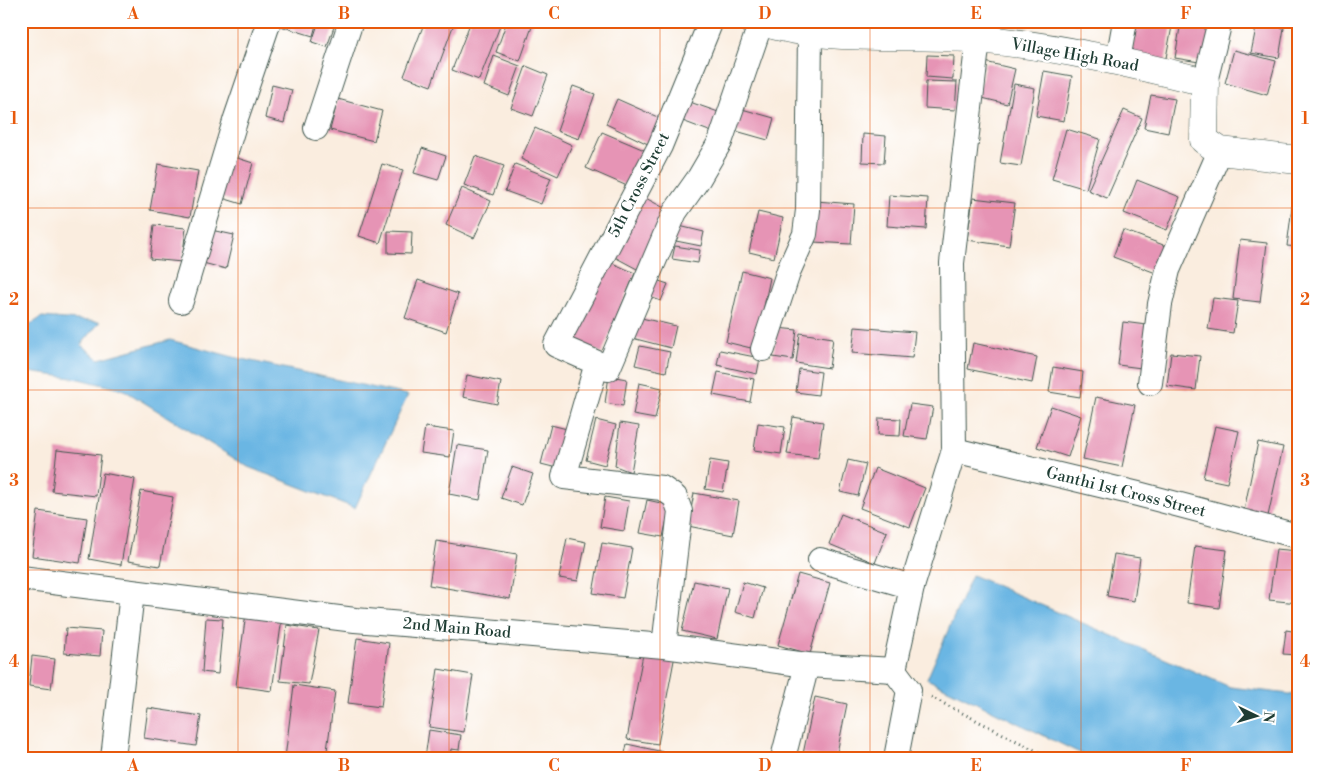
<svg xmlns="http://www.w3.org/2000/svg" width="1319" height="779" viewBox="0 0 1319 779" font-family="'Libre Bodoni',serif">
<rect width="100%" height="100%" fill="#fff"/>
<filter id="ink" filterUnits="userSpaceOnUse"><feTurbulence type="fractalNoise" baseFrequency=".02" numOctaves="2"/><feDisplacementMap in="SourceGraphic" scale="10" xChannelSelector="R" yChannelSelector="G"/><feConvolveMatrix kernelMatrix="1 2 1 2 8 2 1 2 1" color-interpolation-filters="sRGB"/></filter>
<filter id="wash" filterUnits="userSpaceOnUse"><feTurbulence type="fractalNoise" baseFrequency=".0096" numOctaves="4" result="noise"/><feDisplacementMap in="SourceGraphic" scale="20" xChannelSelector="R" yChannelSelector="G"/><feGaussianBlur stdDeviation="1.12" result="paint"/><feColorMatrix in="noise" values="0 0 0 0 0 0 0 0 0 0 0 0 0 0 0 0 0 1.4 0 .05"/><feComposite in="paint" operator="in"/></filter>
<g filter="url(#wash)">
<rect width="100%" height="100%" fill="#faeddf"/>
<g fill="#6ab6e3" stroke="#447a8c">
<polygon points="42,317 100,322 81,345 99,359 170,340 237,358 408,395 355,508 248,467 124,390 80,379 21,371 21,331"/>
<polygon points="972,575 1230,687 1298,695 1298,758 1090,758 927,679"/>
</g>
<g id="blocks">
<g fill="#e694b5">
<polygon points="278,21 317,21 313,36 277,25"/>
<polygon points="319,21 336,21 327,47 312,42"/>
<polygon points="425,21 455,21 431,86 404,76"/>
<polygon points="471,21 502,21 479,80 452,70"/>
<polygon points="507,21 534,21 520,61 496,52"/>
<polygon points="1058,21 1078,21 1077,25"/>
<polygon points="1138,21 1173,21 1165,63 1130,56"/>
<polygon points="1181,21 1212,24 1205,63 1175,58"/>
<polygon points="1257,23 1284,28 1279,58 1251,53"/>
<polygon points="1234,50 1276,61 1267,95 1225,83"/>
<polygon points="927,55 954,56 953,79 926,77"/>
<polygon points="494,56 520,66 509,96 484,86"/>
<polygon points="985,62 1015,69 1007,104 978,97"/>
<polygon points="526,66 548,75 533,116 511,108"/>
<polygon points="1044,71 1072,76 1064,121 1036,116"/>
<polygon points="926,81 957,82 955,110 925,108"/>
<polygon points="1014,84 1035,88 1021,166 1000,163"/>
<polygon points="272,85 292,90 284,123 265,118"/>
<polygon points="573,86 595,94 579,139 557,131"/>
<polygon points="1151,95 1175,99 1168,133 1144,128"/>
<polygon points="338,99 382,111 374,141 330,130"/>
<polygon points="617,99 662,119 650,145 606,124"/>
<polygon points="687,101 724,114 717,134 680,120"/>
<polygon points="742,109 774,118 768,140 736,131"/>
<polygon points="1124,110 1142,118 1107,198 1088,190"/>
<polygon points="535,128 572,145 558,176 521,159"/>
<polygon points="1066,129 1100,139 1086,189 1052,179"/>
<polygon points="602,132 649,152 634,189 586,168"/>
<polygon points="863,134 886,136 884,163 862,162"/>
<polygon points="422,148 446,156 438,180 414,173"/>
<polygon points="231,156 253,163 242,204 219,197"/>
<polygon points="475,156 504,166 493,195 464,185"/>
<polygon points="158,164 198,171 190,217 150,210"/>
<polygon points="382,164 403,170 380,243 359,236"/>
<polygon points="515,164 551,178 541,204 505,191"/>
<polygon points="1137,180 1180,197 1167,230 1124,213"/>
<polygon points="462,188 491,201 474,238 446,225"/>
<polygon points="1294,192 1298,193 1298,247 1287,246"/>
<polygon points="640,195 668,210 637,269 609,254"/>
<polygon points="889,195 928,198 926,229 887,226"/>
<polygon points="973,198 1015,203 1009,246 967,240"/>
<polygon points="816,201 854,204 851,244 813,242"/>
<polygon points="758,212 783,218 774,258 749,252"/>
<polygon points="154,225 186,228 182,262 150,259"/>
<polygon points="675,225 704,232 701,246 671,240"/>
<polygon points="211,230 234,235 226,269 203,263"/>
<polygon points="1123,230 1166,246 1156,273 1113,257"/>
<polygon points="388,231 412,232 411,254 388,253"/>
<polygon points="1240,240 1267,243 1260,302 1233,299"/>
<polygon points="675,246 700,250 698,263 672,259"/>
<polygon points="603,259 635,273 602,353 570,339"/>
<polygon points="742,271 770,278 755,349 726,342"/>
<polygon points="653,279 668,284 661,301 647,296"/>
<polygon points="418,280 458,294 446,332 405,318"/>
<polygon points="1213,298 1238,301 1233,333 1208,329"/>
<polygon points="637,317 676,326 671,348 632,338"/>
<polygon points="1123,322 1154,326 1149,369 1118,365"/>
<polygon points="855,327 915,332 912,358 852,353"/>
<polygon points="777,328 797,330 793,360 773,357"/>
<polygon points="800,333 833,338 829,368 796,363"/>
<polygon points="973,343 1037,357 1032,383 968,369"/>
<polygon points="640,346 670,352 666,372 635,365"/>
<polygon points="720,350 760,358 757,374 717,365"/>
<polygon points="1171,353 1200,356 1196,390 1167,386"/>
<polygon points="1053,367 1083,372 1080,397 1049,392"/>
<polygon points="799,369 821,372 818,395 796,392"/>
<polygon points="718,372 754,379 750,402 713,395"/>
<polygon points="467,375 501,382 497,404 463,397"/>
<polygon points="609,376 627,379 623,406 605,403"/>
<polygon points="639,383 662,388 655,419 633,415"/>
<polygon points="1096,397 1135,405 1122,467 1083,459"/>
<polygon points="910,404 933,407 927,439 904,436"/>
<polygon points="1051,406 1081,416 1068,457 1037,447"/>
<polygon points="793,417 823,422 818,458 787,454"/>
<polygon points="879,418 901,419 900,436 878,435"/>
<polygon points="596,420 616,425 605,465 586,460"/>
<polygon points="620,423 639,426 631,472 615,466"/>
<polygon points="758,423 785,427 781,454 754,450"/>
<polygon points="551,425 571,430 561,469 541,464"/>
<polygon points="1215,426 1239,431 1227,483 1203,478"/>
<polygon points="425,427 454,431 450,457 421,453"/>
<polygon points="1258,442 1283,447 1268,516 1244,511"/>
<polygon points="457,445 488,450 480,500 449,494"/>
<polygon points="57,450 101,455 96,496 52,491"/>
<polygon points="710,460 728,463 723,492 705,489"/>
<polygon points="848,460 866,464 858,496 840,492"/>
<polygon points="512,467 533,474 522,505 501,498"/>
<polygon points="875,468 925,488 910,527 860,508"/>
<polygon points="103,473 135,479 121,565 89,559"/>
<polygon points="141,491 173,497 160,566 128,561"/>
<polygon points="1297,492 1298,492 1298,516 1293,515"/>
<polygon points="694,493 739,501 733,535 688,526"/>
<polygon points="605,497 629,501 624,531 600,527"/>
<polygon points="647,500 670,505 663,537 640,533"/>
<polygon points="38,511 87,518 80,563 32,556"/>
<polygon points="841,514 887,532 875,563 829,544"/>
<polygon points="567,538 586,542 578,581 559,578"/>
<polygon points="436,541 517,554 510,599 429,585"/>
<polygon points="602,543 632,548 623,598 593,593"/>
<polygon points="1195,546 1227,550 1219,608 1187,603"/>
<polygon points="1276,549 1298,551 1298,603 1269,600"/>
<polygon points="1114,554 1140,558 1134,601 1107,596"/>
<polygon points="798,574 830,583 810,654 778,645"/>
<polygon points="694,581 728,588 717,639 682,631"/>
<polygon points="743,582 763,588 755,618 735,612"/>
<polygon points="246,613 282,618 272,691 236,686"/>
<polygon points="206,618 223,619 218,674 202,672"/>
<polygon points="287,625 319,630 309,684 280,681"/>
<polygon points="66,628 102,631 100,656 64,653"/>
<polygon points="1286,630 1298,632 1298,655 1283,654"/>
<polygon points="357,638 389,643 381,707 348,703"/>
<polygon points="644,649 675,655 658,744 627,739"/>
<polygon points="32,656 55,659 51,689 29,686"/>
<polygon points="438,669 473,675 464,732 429,727"/>
<polygon points="294,685 335,691 326,758 285,758"/>
<polygon points="815,697 847,704 836,758 803,754"/>
<polygon points="148,708 201,716 196,746 144,738"/>
<polygon points="429,730 461,735 459,750 451,749 450,758 425,758"/>
<polygon points="627,744 668,753 667,758 624,758"/>
</g>
</g>
</g>
<g filter="url(#ink)">
<use href="#blocks" fill-opacity="0" stroke="#40574e" stroke-width="1"/>
<g fill="none" stroke-linecap="round" stroke-linejoin="round">
<defs>
<g id="minor">
<polyline points="1118,60 1125,21"/>
<polyline points="1205,82 1220,21"/>
<polyline points="316,128 351,21"/>
<polyline points="181,301 236,118 269,21"/>
<polyline points="763,349 789,270 805,234 808,210 810,32"/>
<polyline points="608,369 675,212 699,178 720,142 761,22"/>
<polyline points="1150,383 1160,304 1168,270 1220,151"/>
<polyline points="954,450 1138,494 1298,536"/>
<polyline points="820,560 912,587"/>
<polyline points="21,578 355,620 664,646 807,665 894,670"/>
<polyline points="664,646 680,511 675,497 662,488 564,477 597,363 556,345 660,146 711,21"/>
<polyline points="113,758 132,593"/>
<polyline points="783,758 807,665"/>
<polyline points="896,758 909,690 894,670 912,587 954,450 952,263 978,39"/>
</g>
<path id="tertiary" d="M 759,21 C 829,44 906,32 978,39 C 1055,46 1130,63 1205,82 L 1204,140 L 1220,151 L 1298,160"/>
</defs>
<use href="#minor" stroke="#40574e" stroke-width="26"/>
<use href="#tertiary" stroke="#40574e" stroke-width="29"/>
<polyline stroke="#40574e" stroke-width="3" stroke-dasharray="1 4" stroke-linecap="butt" points="931,697 1050,758"/>
<use href="#minor" stroke="#fff" stroke-width="24"/>
<use href="#tertiary" stroke="#fff" stroke-width="28"/>
</g>
</g>
<path fill="none" stroke="#e8590c" stroke-width="1" stroke-opacity="0.55" d="M 238,21 L 238,758M 449,21 L 449,758M 660,21 L 660,758M 870,21 L 870,758M 1081,21 L 1081,758M 21,208 L 1298,208M 21,390 L 1298,390M 21,570 L 1298,570"/>
<g text-anchor="middle" dominant-baseline="central" stroke-width="5" stroke-linejoin="round" paint-order="stroke">
<g font-size="16" fill="#1f3d34" stroke="#fff">
<text transform="translate(1075 55) rotate(10)">Village High Road</text>
<text transform="translate(639 185) rotate(-63)">5th Cross Street</text>
<text transform="translate(1126 492) rotate(14)">Ganthi 1st Cross Street</text>
<text transform="translate(457 628) rotate(5)">2nd Main Road</text>
</g>
</g>
<rect width="1319" height="779" fill="none" stroke="#fff" stroke-width="55"/>
<g transform="translate(1256 716) rotate(95)" stroke="#ffffff" stroke-width="4" paint-order="stroke">
<path d="M0-4L9 19L0 12L-9 19Z" fill="#1f3d34"/>
<text y="-8" font-size="14" font-weight="bold" text-anchor="middle" fill="#1f3d34">N</text>
</g>
<rect x="28" y="28" width="1264" height="724" fill="none" stroke="#e8590c" stroke-width="2"/>
<g font-size="16" text-anchor="middle" font-weight="bold" fill="#e8590c">
<text x="133" y="19">A</text>
<text x="344" y="19">B</text>
<text x="554" y="19">C</text>
<text x="765" y="19">D</text>
<text x="976" y="19">E</text>
<text x="1186" y="19">F</text>
<text x="14" y="124">1</text>
<text x="1305" y="124">1</text>
<text x="14" y="305">2</text>
<text x="1305" y="305">2</text>
<text x="14" y="486">3</text>
<text x="1305" y="486">3</text>
<text x="14" y="667">4</text>
<text x="1305" y="667">4</text>
<text x="133" y="771">A</text>
<text x="344" y="771">B</text>
<text x="554" y="771">C</text>
<text x="765" y="771">D</text>
<text x="976" y="771">E</text>
<text x="1186" y="771">F</text>
</g>
</svg>
